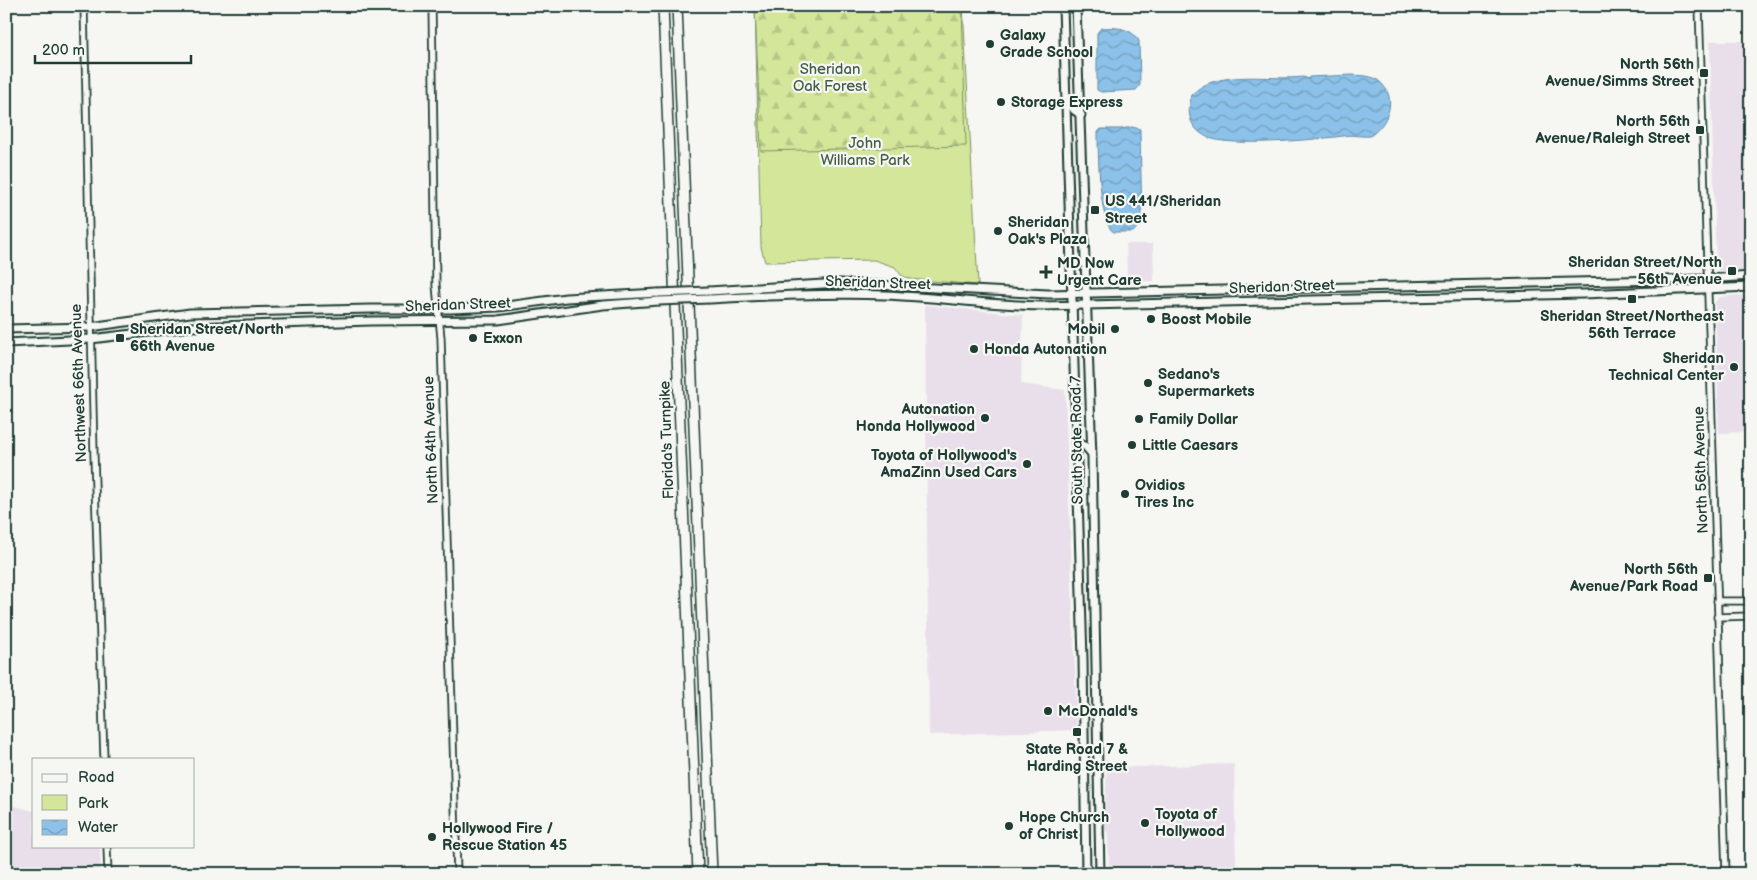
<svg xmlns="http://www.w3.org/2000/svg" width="1757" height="880" viewBox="0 0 1757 880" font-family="'Balsamiq Sans',sans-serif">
<defs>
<pattern id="forest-firs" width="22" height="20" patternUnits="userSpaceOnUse" patternTransform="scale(1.25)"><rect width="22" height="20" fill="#d4e69a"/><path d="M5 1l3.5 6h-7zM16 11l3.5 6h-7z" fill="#b6c685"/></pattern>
<pattern id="water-waves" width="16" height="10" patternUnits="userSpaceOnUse" patternTransform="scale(1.25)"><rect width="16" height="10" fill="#8cc1e9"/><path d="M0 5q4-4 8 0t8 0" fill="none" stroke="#729ebe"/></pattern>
</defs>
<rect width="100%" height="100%" fill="#f6f6f2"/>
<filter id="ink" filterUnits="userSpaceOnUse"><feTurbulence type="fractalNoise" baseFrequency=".02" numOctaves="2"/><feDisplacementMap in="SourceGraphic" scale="10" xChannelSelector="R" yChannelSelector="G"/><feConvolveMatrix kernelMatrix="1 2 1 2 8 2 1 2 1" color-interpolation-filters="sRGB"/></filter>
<g filter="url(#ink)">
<g fill="#e8dfea">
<polygon points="1710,41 1751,41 1751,269 1721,273 1716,267"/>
<polygon points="1126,244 1153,244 1154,281 1127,281"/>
<polygon points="1751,294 1751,432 1719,433 1715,302 1720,297"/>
<polygon points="925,305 1023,315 1021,384 1065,390 1077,730 929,735"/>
<polygon points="1234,764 1236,869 1109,874 1108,833 1105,829 1105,816 1107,768"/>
<polygon points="6,804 34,811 34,846 100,846 101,874 6,874"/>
</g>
<polygon fill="#d4e69a" stroke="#7a9267" points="755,6 963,6 978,285 910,279 901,275 895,267 874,260 765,262 761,247"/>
<polygon fill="url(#forest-firs)" stroke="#7a9267" points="755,6 962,6 966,146 761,151"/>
<g fill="url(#water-waves)" stroke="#608ca1">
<path d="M 1101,28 C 1115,27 1131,27 1139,41 L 1140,85 L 1136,90 L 1101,92 L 1097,90 L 1097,33 Z"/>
<path d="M 1353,75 C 1362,76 1373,75 1380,82 C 1399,99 1387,125 1370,136 C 1361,137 1351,134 1343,136 C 1321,139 1228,148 1207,137 C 1189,128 1186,112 1192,95 C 1213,68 1273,81 1303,77 L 1309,79 L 1309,77 Z"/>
<path d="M 1132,127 L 1140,129 L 1140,132 L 1142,223 L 1133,232 L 1114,232 C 1099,226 1098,150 1098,132 L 1101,129 L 1121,129 Z"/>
</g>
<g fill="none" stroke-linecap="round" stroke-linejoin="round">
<defs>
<g id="minor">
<polyline points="84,6 94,455 104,759"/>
<polyline points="432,6 436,285 441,338 457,874"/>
<polyline points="1699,6 1726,874"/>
<polyline points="1717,601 1751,601"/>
<polyline points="1717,617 1751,616"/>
<polyline points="107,846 108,874"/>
</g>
<g id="major">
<polyline points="1063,6 1083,659 1086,874"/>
<polyline points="1076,6 1092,457 1100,874"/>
<polyline points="1068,98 1074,110 1081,115"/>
<polyline points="709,291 840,283 1048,294 1707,279 1751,276"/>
<path d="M 709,299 C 768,296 826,293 885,295 C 937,297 989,305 1041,306 L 1583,294 L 1751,287"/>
<polyline points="6,329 90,327 190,313 371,309 451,309 499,307 566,298 658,293"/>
<polyline points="6,343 91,339 190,327 371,321 498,320 603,305 659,301"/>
<polyline points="1076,443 1085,446 1091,453"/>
</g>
<g id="highway">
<polyline points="663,6 698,874"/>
<polyline points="677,6 712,874"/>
</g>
</defs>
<use href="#minor" stroke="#1f3d34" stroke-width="9"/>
<use href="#major" stroke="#1f3d34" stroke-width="11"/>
<use href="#highway" stroke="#1f3d34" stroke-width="12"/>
<use href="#minor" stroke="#f6f6f2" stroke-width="5.5"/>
<use href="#major" stroke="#f6f6f2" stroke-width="7"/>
<use href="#highway" stroke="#f6f6f2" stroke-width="9"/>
<defs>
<g id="major-bridge">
<polyline points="658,293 709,291"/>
<polyline points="659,301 709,299"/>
</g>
</defs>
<use href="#major-bridge" stroke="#1f3d34" stroke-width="11" stroke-linecap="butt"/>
<use href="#major-bridge" stroke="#f6f6f2" stroke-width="7"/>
</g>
</g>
<g fill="#1f3d34" stroke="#f6f6f2" stroke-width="2">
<circle cx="990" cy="44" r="5"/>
<rect x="1699" y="68" width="10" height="10" rx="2.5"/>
<circle cx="1001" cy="102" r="5"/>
<rect x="1695" y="125" width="10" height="10" rx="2.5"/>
<rect x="1090" y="205" width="10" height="10" rx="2.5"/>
<circle cx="998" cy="231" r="5"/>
<rect x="1727" y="266" width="10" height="10" rx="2.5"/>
<path d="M1043.5 264.5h5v5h5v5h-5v5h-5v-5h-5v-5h5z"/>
<rect x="1627" y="294" width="10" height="10" rx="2.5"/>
<circle cx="1151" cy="319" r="5"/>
<circle cx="1115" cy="329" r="5"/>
<rect x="115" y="333" width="10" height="10" rx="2.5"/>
<circle cx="473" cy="338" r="5"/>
<circle cx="974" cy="349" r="5"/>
<circle cx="1734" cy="367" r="5"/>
<circle cx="1148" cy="383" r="5"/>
<circle cx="985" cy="418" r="5"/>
<circle cx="1139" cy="419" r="5"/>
<circle cx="1132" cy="445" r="5"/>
<circle cx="1027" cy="464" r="5"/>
<circle cx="1125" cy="494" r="5"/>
<rect x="1703" y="573" width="10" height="10" rx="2.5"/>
<circle cx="1048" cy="711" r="5"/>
<rect x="1072" y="727" width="10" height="10" rx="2.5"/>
<circle cx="1145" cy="823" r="5"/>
<circle cx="1009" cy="826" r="5"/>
<circle cx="432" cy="837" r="5"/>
</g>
<g text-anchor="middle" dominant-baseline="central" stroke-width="4.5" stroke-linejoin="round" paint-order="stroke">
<g font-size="15" font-weight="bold" fill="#1f3d34" stroke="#f6f6f2" text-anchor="start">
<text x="1000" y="35">Galaxy<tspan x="1000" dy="17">Grade School</tspan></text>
<text x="1694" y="64" text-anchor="end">North 56th<tspan x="1694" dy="17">Avenue/Simms Street</tspan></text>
<text x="1011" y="102">Storage Express</text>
<text x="1690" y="121" text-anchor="end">North 56th<tspan x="1690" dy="17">Avenue/Raleigh Street</tspan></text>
<text x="1105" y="201">US 441/Sheridan<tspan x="1105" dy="17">Street</tspan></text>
<text x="1008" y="222">Sheridan<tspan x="1008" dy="17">Oak's Plaza</tspan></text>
<text x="1722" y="262" text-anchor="end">Sheridan Street/North<tspan x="1722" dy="17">56th Avenue</tspan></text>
<text x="1057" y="263">MD Now<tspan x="1057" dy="17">Urgent Care</tspan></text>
<text x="1632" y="316" text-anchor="middle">Sheridan Street/Northeast<tspan x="1632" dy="17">56th Terrace</tspan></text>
<text x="1161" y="319">Boost Mobile</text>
<text x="130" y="329">Sheridan Street/North<tspan x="130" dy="17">66th Avenue</tspan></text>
<text x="1105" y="329" text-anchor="end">Mobil</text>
<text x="483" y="338">Exxon</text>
<text x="984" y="349">Honda Autonation</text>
<text x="1724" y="358" text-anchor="end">Sheridan<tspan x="1724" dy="17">Technical Center</tspan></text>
<text x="1158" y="374">Sedano's<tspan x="1158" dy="17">Supermarkets</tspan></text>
<text x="975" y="409" text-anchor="end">Autonation<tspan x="975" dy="17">Honda Hollywood</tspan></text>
<text x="1149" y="419">Family Dollar</text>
<text x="1142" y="445">Little Caesars</text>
<text x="1017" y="455" text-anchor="end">Toyota of Hollywood's<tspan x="1017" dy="17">AmaZinn Used Cars</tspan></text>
<text x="1135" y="485">Ovidios<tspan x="1135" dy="17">Tires Inc</tspan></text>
<text x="1698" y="569" text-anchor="end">North 56th<tspan x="1698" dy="17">Avenue/Park Road</tspan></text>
<text x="1058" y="711">McDonald's</text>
<text x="1077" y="749" text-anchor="middle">State Road 7 &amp;<tspan x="1077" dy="17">Harding Street</tspan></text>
<text x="1155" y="814">Toyota of<tspan x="1155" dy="17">Hollywood</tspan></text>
<text x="1019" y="817">Hope Church<tspan x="1019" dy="17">of Christ</tspan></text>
<text x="442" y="828">Hollywood Fire /<tspan x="442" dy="17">Rescue Station 45</tspan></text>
</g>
<g font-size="15" fill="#435f48" stroke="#f6f6f2">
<text x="830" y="69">Sheridan<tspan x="830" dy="17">Oak Forest</tspan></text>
<text x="865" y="143">John<tspan x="865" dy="17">Williams Park</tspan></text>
</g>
<g font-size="15" fill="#1f3d34" stroke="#f6f6f2">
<text transform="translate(878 283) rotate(2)">Sheridan Street</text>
<text transform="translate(1282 287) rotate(-2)">Sheridan Street</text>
<text transform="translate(458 305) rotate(-2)">Sheridan Street</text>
<text transform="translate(79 383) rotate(-92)">Northwest 66th Avenue</text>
<text transform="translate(431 440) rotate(-92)">North 64th Avenue</text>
<text transform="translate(667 440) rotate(-92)">Florida's Turnpike</text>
<text transform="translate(1077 440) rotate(-91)">South State Road 7</text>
<text transform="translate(1701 470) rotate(-92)">North 56th Avenue</text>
</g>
</g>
<rect width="1757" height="880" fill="none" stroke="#f6f6f2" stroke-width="25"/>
<rect x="12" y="12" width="1732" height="855" fill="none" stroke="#1f3d34" stroke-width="2" filter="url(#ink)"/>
<rect x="32" y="758" width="162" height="90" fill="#f6f6f2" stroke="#a0aca6"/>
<rect x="42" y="774" width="25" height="8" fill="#f6f6f2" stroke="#a0aca6"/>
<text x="78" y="782" font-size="15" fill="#1f3d34">Road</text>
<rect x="42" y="795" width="25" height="15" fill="#d4e69a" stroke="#a0aca6"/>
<text x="78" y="808" font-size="15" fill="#1f3d34">Park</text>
<rect x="42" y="820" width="25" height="15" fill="url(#water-waves)" stroke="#a0aca6"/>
<text x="78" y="832" font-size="15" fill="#1f3d34">Water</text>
<path d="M35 55v8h156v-8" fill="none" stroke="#1f3d34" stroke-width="2.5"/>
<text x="42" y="55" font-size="15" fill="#1f3d34" stroke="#f6f6f2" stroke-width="4" paint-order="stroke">200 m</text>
</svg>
